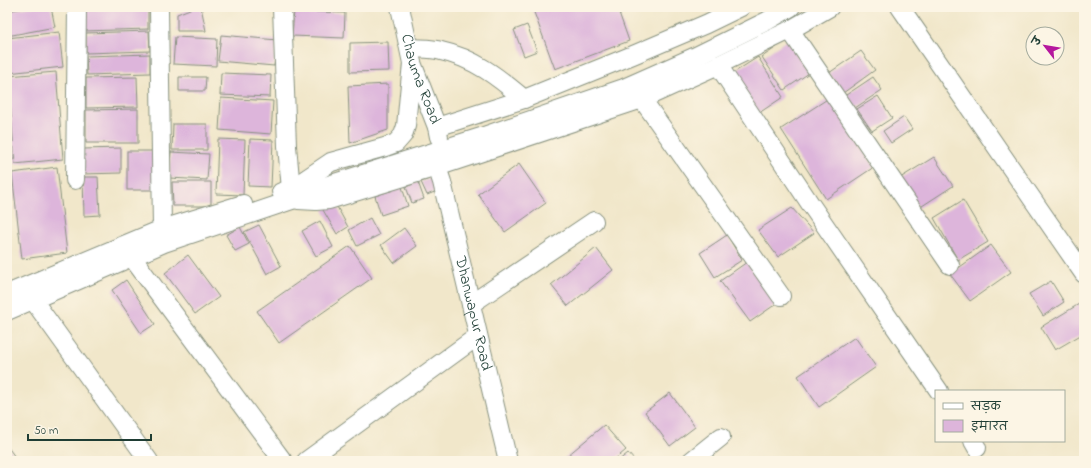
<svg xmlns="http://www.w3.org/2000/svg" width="1091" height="468" viewBox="0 0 1091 468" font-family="'Indie Flower','Playpen Sans Deva',sans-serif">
<rect width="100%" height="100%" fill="#fcf5e5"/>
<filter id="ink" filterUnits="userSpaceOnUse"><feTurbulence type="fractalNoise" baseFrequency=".025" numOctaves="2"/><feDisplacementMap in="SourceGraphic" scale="8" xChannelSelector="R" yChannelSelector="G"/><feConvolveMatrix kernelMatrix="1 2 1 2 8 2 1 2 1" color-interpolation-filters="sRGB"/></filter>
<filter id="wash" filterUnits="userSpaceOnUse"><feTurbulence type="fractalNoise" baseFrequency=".012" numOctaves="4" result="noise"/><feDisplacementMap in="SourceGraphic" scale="16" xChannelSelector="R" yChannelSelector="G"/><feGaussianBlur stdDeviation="0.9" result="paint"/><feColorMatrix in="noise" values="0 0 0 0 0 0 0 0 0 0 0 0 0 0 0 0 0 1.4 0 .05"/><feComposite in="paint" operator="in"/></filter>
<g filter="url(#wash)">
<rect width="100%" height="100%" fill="#f1e7ca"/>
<g id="blocks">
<g fill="#ddb5db">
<polygon points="29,7 51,7 55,27 7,36 7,11"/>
<polygon points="195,7 201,7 206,31 177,31 177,14"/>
<polygon points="532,7 617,7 629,41 555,69"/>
<polygon points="148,8 148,29 83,31 82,10"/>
<polygon points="294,11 345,13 344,38 292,36"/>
<polygon points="527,25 537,51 524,56 514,30"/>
<polygon points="149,31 150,51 86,53 86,33"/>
<polygon points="59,32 63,67 8,73 7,38"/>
<polygon points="221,35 277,40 274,66 218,61"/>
<polygon points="175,37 217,39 216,66 173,64"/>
<polygon points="787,40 809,73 784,90 762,57"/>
<polygon points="388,42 389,71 350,72 350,43"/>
<polygon points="861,51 875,70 843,93 829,73"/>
<polygon points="150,54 150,73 87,75 86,56"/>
<polygon points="758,57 783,97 759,113 733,73"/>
<polygon points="56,72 63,159 15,164 8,76"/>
<polygon points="221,73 271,75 270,97 220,95"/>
<polygon points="137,77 138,107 86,108 86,78"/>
<polygon points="179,77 206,77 205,91 179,91"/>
<polygon points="873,77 882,90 852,110 843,97"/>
<polygon points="388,84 388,130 350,143 348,86"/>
<polygon points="878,96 892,118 872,131 857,109"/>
<polygon points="221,98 273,101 271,134 219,130"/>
<polygon points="829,98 874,167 826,199 781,129"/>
<polygon points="138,109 138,143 86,143 86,110"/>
<polygon points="904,117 912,129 891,143 883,131"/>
<polygon points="173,124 207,124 207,150 172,150"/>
<polygon points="7,131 13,160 7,161"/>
<polygon points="218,139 245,140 243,195 216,194"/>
<polygon points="250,139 273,140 271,187 248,186"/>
<polygon points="121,148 121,173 83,174 83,149"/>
<rect x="127" y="151" width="28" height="39"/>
<polygon points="171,152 209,154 207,180 169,178"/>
<polygon points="934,157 953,186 919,208 900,178"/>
<polygon points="519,164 546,203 505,232 478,194"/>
<polygon points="57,167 67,253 22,259 12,173"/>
<polygon points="8,171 11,189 7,190 7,172"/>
<polygon points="83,177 98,177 100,215 84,216"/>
<polygon points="432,178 437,191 427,195 421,182"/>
<polygon points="172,182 211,182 211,206 173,206"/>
<polygon points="418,182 424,199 412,203 406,187"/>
<polygon points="402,187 408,206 381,215 375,196"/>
<polygon points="963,200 988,242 958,260 934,218"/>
<polygon points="335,203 348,227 337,234 323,210"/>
<polygon points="792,208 814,233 778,257 758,230"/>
<polygon points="370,218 379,235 357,246 349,230"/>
<polygon points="320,221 333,247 316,256 302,231"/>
<polygon points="259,225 281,266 267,274 244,232"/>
<polygon points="240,227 249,244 235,251 226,235"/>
<polygon points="404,228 417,246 394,263 381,245"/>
<polygon points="727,235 742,260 715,277 700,253"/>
<polygon points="991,245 1011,272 970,301 950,274"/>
<polygon points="350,246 372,278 279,343 257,311"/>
<polygon points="596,248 613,270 568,306 551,285"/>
<polygon points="188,255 219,297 195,314 165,273"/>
<polygon points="747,262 776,304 750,322 720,281"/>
<polygon points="126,280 155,324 141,333 112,290"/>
<polygon points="1051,281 1064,302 1043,316 1029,294"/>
<polygon points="1084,301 1084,333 1055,350 1041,327"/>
<polygon points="855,337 876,367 819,407 798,376"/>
<polygon points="670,393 695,427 670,446 645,412"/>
<polygon points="604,425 626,450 613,461 561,461"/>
<polygon points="7,446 18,461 7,461"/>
<polygon points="628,453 635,461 618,461"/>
</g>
</g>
</g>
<g filter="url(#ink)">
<use href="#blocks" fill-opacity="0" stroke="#88927f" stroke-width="1"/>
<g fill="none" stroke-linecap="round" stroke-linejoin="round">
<defs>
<g id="minor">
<polyline points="159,7 162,229"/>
<polyline points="282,7 287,146 291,189"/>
<path id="s1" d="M 400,7 L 412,63 L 437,127 L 439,137"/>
<polyline points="900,7 1084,274"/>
<polyline points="790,30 950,265"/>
<path d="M 410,48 C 420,49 431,48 441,51 C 474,58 498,77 524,99"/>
<polyline points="718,65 811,205 939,391"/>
<polyline points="642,99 781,296"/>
<polyline points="437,127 524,99 633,55 706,24 741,7"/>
<path id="s2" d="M 437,167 L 442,182 L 508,461"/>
<polyline points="75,180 77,7"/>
<polyline points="281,192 291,189 331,162 385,147 396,143 403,135 406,126 412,63"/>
<polyline points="298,200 316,201 329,200 437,167 642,99 718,65 790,30 830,7"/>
<polyline points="125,248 283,461"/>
<polyline points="28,290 33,300 149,461"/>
<polyline points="7,294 162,229 243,204"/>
<polyline points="471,304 594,221"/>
<polyline points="7,311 164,243 292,200 309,191 484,136 624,88 694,57 767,21 791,7"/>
<polyline points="973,441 977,448"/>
<polyline points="306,461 478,336"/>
<polyline points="691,461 721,437"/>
</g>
</defs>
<use href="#minor" stroke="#88927f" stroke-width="20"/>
<use href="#minor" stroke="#fff" stroke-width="18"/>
</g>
</g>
<g text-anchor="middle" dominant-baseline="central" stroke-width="4" stroke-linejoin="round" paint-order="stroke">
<g font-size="16" fill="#1f3d34" stroke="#fcf5e5">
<text stroke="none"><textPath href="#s1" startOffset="75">Chauma Road</textPath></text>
<text stroke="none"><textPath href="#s2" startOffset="151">Dhanwapur Road</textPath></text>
</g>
</g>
<rect width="1091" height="468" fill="none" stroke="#fcf5e5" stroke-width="24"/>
<rect x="935" y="390" width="130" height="52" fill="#fcf5e5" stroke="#a4ab9e"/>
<rect x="943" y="403" width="20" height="6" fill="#ffffff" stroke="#a4ab9e"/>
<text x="971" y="410" font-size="12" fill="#1f3d34">सड़क</text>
<rect x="943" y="420" width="20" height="12" fill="#ddb5db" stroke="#a4ab9e"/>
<text x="971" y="430" font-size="12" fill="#1f3d34">इमारत</text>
<g transform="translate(1045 46) rotate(301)"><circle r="19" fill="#fcf5e5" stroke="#a4ab9e"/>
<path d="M0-3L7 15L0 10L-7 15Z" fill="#b5179e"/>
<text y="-6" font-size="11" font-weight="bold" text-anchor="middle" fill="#1f3d34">उ</text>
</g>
<path d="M28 434v6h123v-6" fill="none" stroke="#1f3d34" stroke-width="2"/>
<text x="34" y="434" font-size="12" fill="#1f3d34" stroke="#fcf5e5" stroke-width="3" paint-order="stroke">50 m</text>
</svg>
